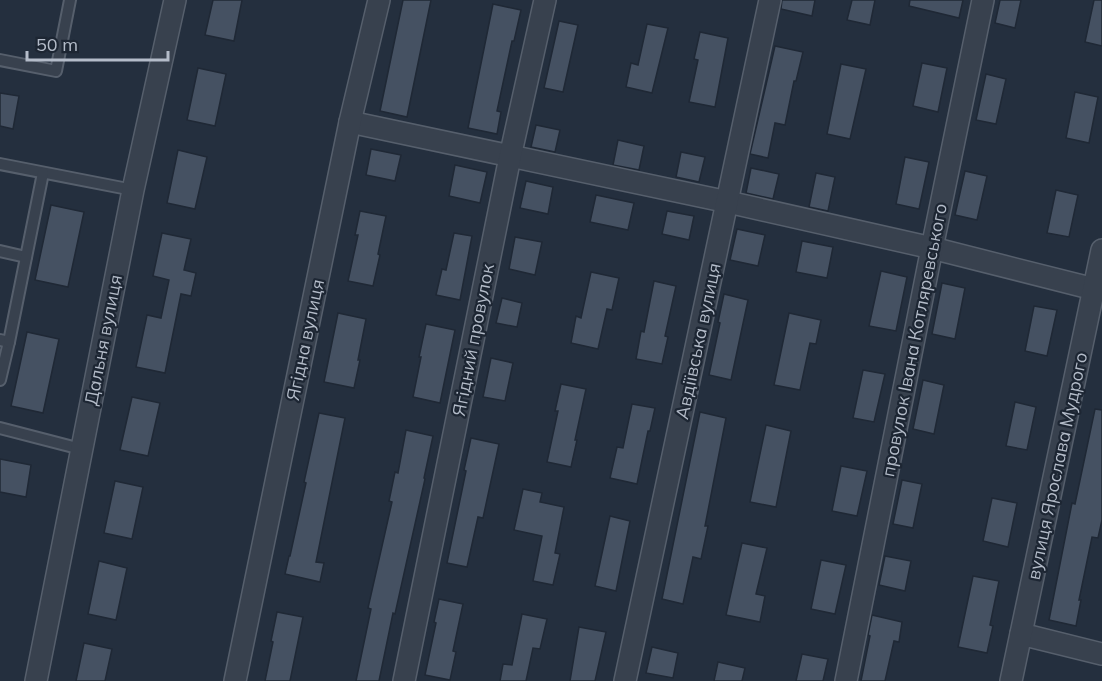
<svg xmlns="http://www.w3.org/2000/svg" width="1102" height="681" viewBox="0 0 1102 681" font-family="Mulish,sans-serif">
<rect width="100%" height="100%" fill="#242f3e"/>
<g fill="#455162" stroke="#1f2835" stroke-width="1.5">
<polygon points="213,0 242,0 234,41 205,35"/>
<polygon points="403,0 431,0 407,117 380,111"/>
<polygon points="782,0 815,0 812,16 781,9"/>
<polygon points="852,0 875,0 870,25 847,20"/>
<polygon points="910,0 963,0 959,18 909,6"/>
<polygon points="1000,0 1021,0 1015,28 995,23"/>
<polygon points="1094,0 1102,0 1102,46 1085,42"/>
<polygon points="493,4 521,10 514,41 512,41 497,111 501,112 497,134 468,128"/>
<polygon points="559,21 578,25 563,92 544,88"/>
<polygon points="647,24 668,28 652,93 626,87 631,63 638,65"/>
<polygon points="700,32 728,38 715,107 689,102 698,60 694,59"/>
<polygon points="775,46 803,52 796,81 794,81 785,125 775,123 768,158 750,154"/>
<polygon points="922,63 947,68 938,112 913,106"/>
<polygon points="841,64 866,69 850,139 827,134"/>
<polygon points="198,68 226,74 215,126 187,120"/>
<polygon points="986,74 1006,79 996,124 976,120"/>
<polygon points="1075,92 1098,97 1089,143 1066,138"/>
<polygon points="0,93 19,96 13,129 0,126"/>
<polygon points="536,125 560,130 555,152 531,147"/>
<polygon points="618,140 644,146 639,170 613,165"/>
<polygon points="371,149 401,155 395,181 366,175"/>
<polygon points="178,150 207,157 195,209 167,203"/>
<polygon points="681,152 705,157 699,182 676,177"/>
<polygon points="905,157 929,162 919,209 896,204"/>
<polygon points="455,165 487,172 480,203 449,196"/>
<polygon points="751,168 779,174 773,199 746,193"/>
<polygon points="965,171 987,176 977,220 955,215"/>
<polygon points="816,173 835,177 828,211 809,207"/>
<polygon points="526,181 553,187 548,214 520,208"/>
<polygon points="1056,190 1078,195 1069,237 1047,233"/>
<polygon points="596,195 634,203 628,230 590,222"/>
<polygon points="51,205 84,212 68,287 35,280"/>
<polygon points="360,211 386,216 378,254 380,255 373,286 348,281 358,235 355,235"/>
<polygon points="667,211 694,216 689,240 662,234"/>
<polygon points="737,229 765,235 758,266 730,260"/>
<polygon points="162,233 191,239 184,270 196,273 191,296 181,294 165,373 136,367 147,315 161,318 169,280 153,276"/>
<polygon points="454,233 472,236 460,300 436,295 442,269 446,270"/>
<polygon points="515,237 542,242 535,275 509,269"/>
<polygon points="802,241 833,247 827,278 796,272"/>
<polygon points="881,271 907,277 896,331 869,326"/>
<polygon points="591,272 619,278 612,310 607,309 598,349 571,343 576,316 581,318"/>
<polygon points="654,281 676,286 665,336 668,337 662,364 636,359 641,331 644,332"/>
<polygon points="942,283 965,288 955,339 932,334"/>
<polygon points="724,294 748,300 731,380 709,375 720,323 718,322"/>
<polygon points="502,298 522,303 517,327 496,323"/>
<polygon points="1034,306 1057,310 1047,356 1025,351"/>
<polygon points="338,313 366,319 358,360 360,360 354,388 324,382"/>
<polygon points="789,313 821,320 816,344 810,343 800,390 774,385"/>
<polygon points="426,324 455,330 440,403 413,397 421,357 419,357"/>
<polygon points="27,332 59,339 43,413 11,406"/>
<polygon points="491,358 513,363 505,401 483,397"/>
<polygon points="863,370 885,374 874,422 853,418"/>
<polygon points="923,380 944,385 934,434 913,429"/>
<polygon points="561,384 586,389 575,440 577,440 571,467 547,462 558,411 555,411"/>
<polygon points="132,397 160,403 148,456 120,450"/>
<polygon points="1015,402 1036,407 1027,450 1006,446"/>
<polygon points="632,404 655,408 650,431 648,431 637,484 610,478 617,447 623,448"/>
<polygon points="1095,409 1102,410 1102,520 1098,538 1092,537 1079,600 1081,600 1076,626 1049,620 1072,503 1075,504"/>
<polygon points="700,412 726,418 705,526 708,526 701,559 693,557 683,604 662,599"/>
<polygon points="319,413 345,418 316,562 324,563 320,582 285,574 289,556 290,556 306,483 304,482"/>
<polygon points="766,425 791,431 776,507 750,502"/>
<polygon points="406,430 433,436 424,478 425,479 395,614 393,613 379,681 356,681 371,609 368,608 392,502 389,501 395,472 398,473"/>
<polygon points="471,438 499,444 483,518 478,517 467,567 447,563 466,471 464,470"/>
<polygon points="0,459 31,465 26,497 0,492"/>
<polygon points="841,466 867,471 857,516 832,511"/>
<polygon points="902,480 922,484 913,528 893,524"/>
<polygon points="115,481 143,487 132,539 104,533"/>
<polygon points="523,489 542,493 540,502 564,507 555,553 560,554 553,585 533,581 542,536 514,530"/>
<polygon points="992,498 1017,503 1008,547 983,541"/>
<polygon points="610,516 630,521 616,591 595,586"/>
<polygon points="742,543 767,548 756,594 765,596 760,622 726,615"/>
<polygon points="885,556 911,561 905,591 879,585"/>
<polygon points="821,560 846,565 835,614 811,609"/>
<polygon points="99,561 127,568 116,620 88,614"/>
<polygon points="973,576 999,581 990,625 993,626 987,653 958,647"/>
<polygon points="439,599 463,604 453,651 456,652 450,680 425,675 436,623 434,622"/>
<polygon points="277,612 303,617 290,681 265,681 273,642 271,641"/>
<polygon points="522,614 547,619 540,649 533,648 526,681 500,681 503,664 512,665"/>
<polygon points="872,615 902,622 899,642 894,641 885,681 861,681 870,636 868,635"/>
<polygon points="579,627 606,632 595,681 570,681"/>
<polygon points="84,643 112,649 105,681 76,681"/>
<polygon points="652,647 678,653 673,678 646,673"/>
<polygon points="802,654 828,659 823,681 796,681"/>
<polygon points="718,662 745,668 742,681 714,681"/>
</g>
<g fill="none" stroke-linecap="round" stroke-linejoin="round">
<defs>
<g id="lane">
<polyline points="0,60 56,71 70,0"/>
<polyline points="0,164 133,190"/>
<polyline points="0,251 26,257"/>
<polyline points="0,340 9,342 0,380"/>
<polyline points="9,342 43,173"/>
<polyline points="0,428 81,449"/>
</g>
<g id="street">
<polyline points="350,122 728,202 932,248 1094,289 1102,289"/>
<polyline points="1021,634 1102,654"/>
<polyline points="36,681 133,190 175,0"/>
<polyline points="235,681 350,122 379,0"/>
<polyline points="404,681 510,157 545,0"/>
<polyline points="625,681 770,0"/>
<polyline points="846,681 932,248 983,0"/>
<polyline points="1011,681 1102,250"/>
</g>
</defs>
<use href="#lane" stroke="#565f6c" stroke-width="14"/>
<use href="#street" stroke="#565f6c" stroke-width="24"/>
<use href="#lane" stroke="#38414e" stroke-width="10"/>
<use href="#street" stroke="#38414e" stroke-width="21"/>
</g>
<g text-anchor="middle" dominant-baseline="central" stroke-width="4.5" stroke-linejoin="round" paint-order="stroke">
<g font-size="18" fill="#b4bcc9" stroke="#1d2633">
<text transform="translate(103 340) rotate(-79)">Дальня вулиця</text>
<text transform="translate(305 340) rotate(-78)">Ягідна вулиця</text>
<text transform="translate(473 340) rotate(-79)">Ягідний провулок</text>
<text transform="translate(914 340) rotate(-79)">провулок Івана Котляревського</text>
<text transform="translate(698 341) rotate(-78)">Авдіївська вулиця</text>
<text transform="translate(1057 466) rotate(-78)">вулиця Ярослава Мудрого</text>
</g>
</g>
<path d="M27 51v9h141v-9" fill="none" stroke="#b4bcc9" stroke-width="3"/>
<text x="36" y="51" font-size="18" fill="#b4bcc9" stroke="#1d2633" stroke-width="4.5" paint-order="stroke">50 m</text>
</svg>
